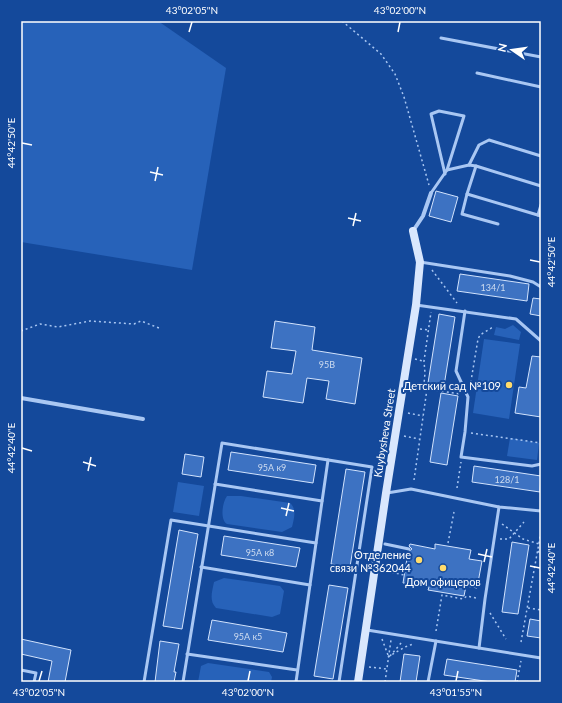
<svg xmlns="http://www.w3.org/2000/svg" width="562" height="703" viewBox="0 0 562 703" font-family="Lato,sans-serif">
<rect width="100%" height="100%" fill="#14499b"/>
<g fill="#2762b9">
<polygon points="21,21 158,21 226,68 192,270 21,242"/>
<polygon points="513,325 521,332 519,340 494,335 496,327 505,329"/>
<polygon points="484,339 520,344 509,419 473,413"/>
<polygon points="510,438 539,443 537,460 507,456"/>
<polygon points="178,482 204,486 199,516 173,512"/>
<path d="M 227,496 L 241,496 L 290,503 C 297,509 294,519 292,527 L 282,532 L 227,524 C 220,520 222,503 227,496 Z"/>
<path d="M 224,578 L 280,586 L 284,591 L 280,614 L 272,617 L 216,608 C 209,601 212,592 214,582 Z"/>
<polygon points="208,663 269,672 272,677 271,682 198,682 201,666"/>
</g>
<g fill="#3d72c2" stroke="#d2e3fd">
<polygon points="436,191 458,197 451,222 429,216"/>
<polygon points="460,274 529,284 527,301 457,291"/>
<polygon points="533,298 541,299 541,316 530,314"/>
<polygon points="439,314 455,317 444,386 428,383"/>
<polygon points="275,321 315,327 312,350 362,358 355,404 326,399 329,381 307,378 303,403 263,397 267,371 292,374 296,351 271,348"/>
<polygon points="532,356 541,357 541,417 515,413 519,387 526,388"/>
<polygon points="441,393 458,396 447,465 430,462"/>
<polygon points="231,452 316,465 313,483 228,470"/>
<polygon points="185,454 204,457 201,477 182,474"/>
<polygon points="474,466 541,476 540,492 472,482"/>
<polygon points="346,469 365,472 350,567 331,564"/>
<polygon points="179,530 198,534 182,629 163,626"/>
<polygon points="224,536 300,548 296,567 221,555"/>
<polygon points="512,542 529,545 518,614 502,612"/>
<polygon points="410,544 435,549 435,544 471,550 469,559 482,561 477,588 466,586 464,596 428,590 429,587 403,583 408,552 412,549 409,546"/>
<polygon points="329,585 348,588 333,679 314,676"/>
<polygon points="530,619 541,621 541,638 527,636"/>
<polygon points="212,620 287,633 283,652 208,640"/>
<polygon points="21,639 71,650 65,682 48,682 52,661 21,654"/>
<polygon points="160,641 179,644 174,672 176,672 174,682 155,682"/>
<polygon points="404,654 420,656 416,682 400,682"/>
<polygon points="447,659 517,670 515,682 491,682 444,675"/>
</g>
<g fill="none" stroke-linecap="round" stroke-linejoin="round">
<g stroke="#a9c7f3" stroke-width="1.5" stroke-dasharray="2 3" stroke-linecap="butt">
<polyline points="342,21 381,54 395,74 404,97 429,185"/>
<polyline points="432,270 457,303"/>
<polyline points="420,329 429,330"/>
<polyline points="21,331 40,324 58,327 90,321 134,324 141,321 159,328"/>
<polyline points="415,359 423,361"/>
<polyline points="470,387 478,339 480,335 493,327"/>
<polyline points="427,389 460,394"/>
<polyline points="408,413 423,416"/>
<polyline points="471,433 541,443"/>
<polyline points="404,436 419,439"/>
<polyline points="414,480 427,389 424,384 425,373 424,361 431,312"/>
<polyline points="457,488 461,462"/>
<polyline points="502,524 523,539 539,544"/>
<polyline points="500,539 509,539 524,522"/>
<polyline points="448,543 454,512"/>
<polyline points="538,551 541,555"/>
<polyline points="382,570 404,575"/>
<polyline points="528,608 541,610"/>
<polyline points="490,613 506,639"/>
<polyline points="436,631 442,595 463,599 467,596 476,598"/>
<polyline points="382,639 388,655"/>
<polyline points="521,642 541,532"/>
<polyline points="390,656 402,642"/>
<polyline points="388,657 405,647 413,644"/>
<polyline points="369,667 387,669"/>
<polyline points="385,682 391,640"/>
<polyline points="517,682 521,661"/>
</g>
<g stroke="#a9c7f3" stroke-width="3">
<polyline points="441,38 541,57"/>
<polyline points="477,73 541,87"/>
<polyline points="469,165 479,145 489,140 541,156"/>
<polyline points="476,166 541,186"/>
<polyline points="445,174 431,114 439,111 464,116 447,170"/>
<polyline points="431,193 447,170 469,165 476,166 467,194 541,216"/>
<polyline points="467,194 462,214 498,224"/>
<polyline points="538,215 541,205"/>
<polyline points="420,262 510,276 533,282 541,287"/>
<polyline points="416,305 516,319 541,341"/>
<polyline points="465,311 456,371 468,397 465,432 461,457 532,466 541,464"/>
<polyline points="215,484 322,501"/>
<polyline points="387,493 411,489 499,507 541,511"/>
<polyline points="385,544 409,549"/>
<polyline points="201,567 310,585"/>
<polyline points="367,630 541,658"/>
<polyline points="479,648 485,599 499,507"/>
<polyline points="187,654 297,670"/>
<polyline points="21,670 36,673 34,682"/>
<polyline points="144,682 171,520 316,543"/>
<polyline points="183,682 222,443 372,467 339,682"/>
<polyline points="296,682 328,460"/>
<polyline points="428,682 436,641"/>
</g>
<g stroke="#a9c7f3" stroke-width="4">
<polyline points="413,231 423,216 431,193"/>
<polyline points="21,398 143,419"/>
</g>
<polyline stroke="#d9e7fd" stroke-width="8" points="358,682 386,493 416,305 420,262 413,231"/>
</g>
<path fill="none" stroke="#fff" stroke-width="1.5" d="M 189,32 L 192,22M 398,32 L 400,22M 22,143 L 32,145M 150,172 L 163,175M 155,181 L 158,167M 348,218 L 361,221M 353,226 L 356,213M 530,260 L 540,262M 22,448 L 32,451M 83,462 L 96,466M 88,471 L 91,457M 281,508 L 294,511M 286,516 L 289,503M 478,554 L 492,557M 484,562 L 487,549M 530,566 L 540,568M 39,681 L 42,671M 248,681 L 250,671M 456,681 L 458,671"/>
<g fill="#ffdb6c" stroke="#14499b" stroke-width="1.5">
<circle cx="509" cy="385" r="4"/>
<circle cx="419" cy="560" r="4"/>
<circle cx="443" cy="568" r="4"/>
</g>
<g text-anchor="middle" dominant-baseline="central" stroke-width="4" stroke-linejoin="round" paint-order="stroke">
<g font-size="9" fill="#cedcf0">
<text x="493" y="287">134/1</text>
<text x="327" y="364">95В</text>
<text x="272" y="467">95А к9</text>
<text x="507" y="479">128/1</text>
<text x="260" y="552">95А к8</text>
<text x="248" y="636">95А к5</text>
</g>
<g font-size="11" fill="#fff" stroke="#14499b" text-anchor="end">
<text x="501" y="385">Детский сад №109</text>
<text x="411" y="554">Отделение<tspan x="411" dy="13">связи №362044</tspan></text>
<text x="443" y="581" text-anchor="middle">Дом офицеров</text>
</g>
<g font-size="11" fill="#fff" stroke="#14499b">
<text transform="translate(384 433) rotate(-81)">Kuybysheva Street</text>
</g>
</g>
<rect width="562" height="703" fill="none" stroke="#14499b" stroke-width="44"/>
<g transform="translate(512 50) rotate(283)" stroke="#14499b" stroke-width="3" paint-order="stroke">
<path d="M0-3L7 15L0 10L-7 15Z" fill="#ffffff"/>
<text y="-6" font-size="11" font-weight="bold" text-anchor="middle" fill="#ffffff">N</text>
</g>
<rect x="22" y="22" width="518" height="659" fill="none" stroke="#fff" stroke-width="1.5"/>
<g font-size="10" text-anchor="middle" fill="#fff">
<text x="192" y="14">43°02'05"N</text>
<text x="400" y="14">43°02'00"N</text>
<text transform="translate(11 143) rotate(-90)" y="4">44°42'50"E</text>
<text transform="translate(551 262) rotate(-90)" y="4">44°42'50"E</text>
<text transform="translate(11 448) rotate(-90)" y="4">44°42'40"E</text>
<text transform="translate(551 568) rotate(-90)" y="4">44°42'40"E</text>
<text x="39" y="696">43°02'05"N</text>
<text x="248" y="696">43°02'00"N</text>
<text x="456" y="696">43°01'55"N</text>
</g>
</svg>
